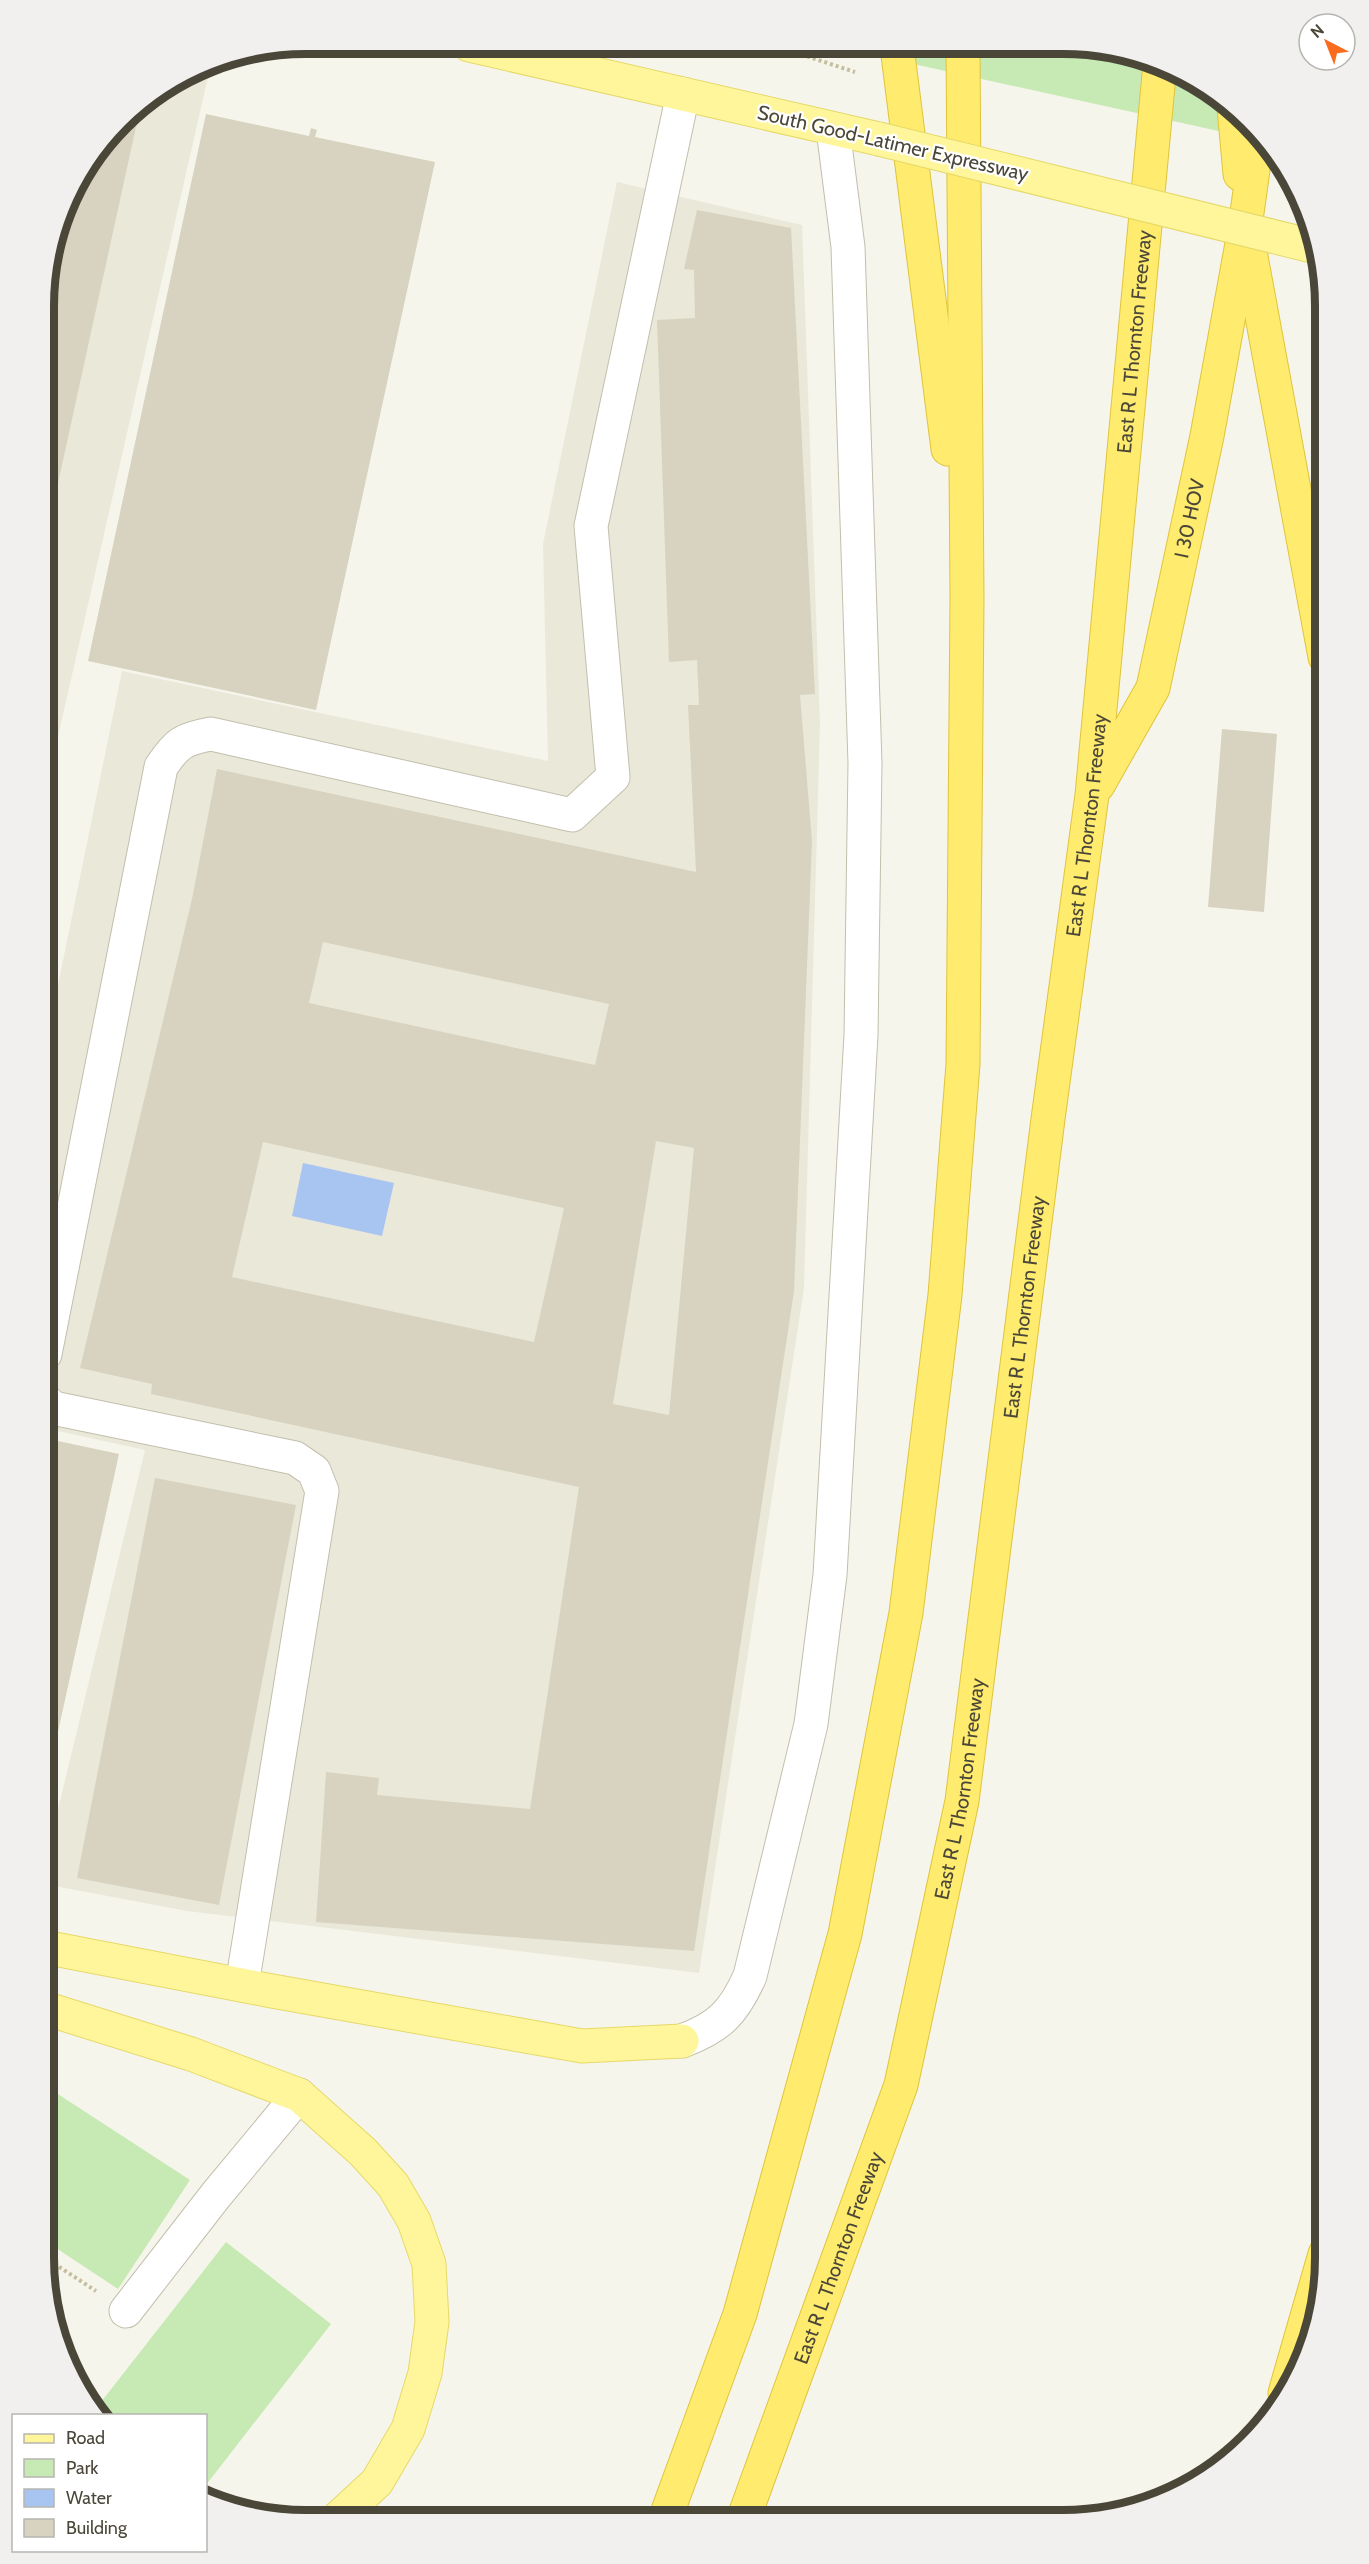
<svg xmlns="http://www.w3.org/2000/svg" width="1369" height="2564" viewBox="0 0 1369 2564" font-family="Cabin,sans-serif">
<rect width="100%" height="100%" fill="#f6f5eb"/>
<g fill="#eae8d9">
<polygon points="202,66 210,68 47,785 45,785 46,272 71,190 133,109"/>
<polygon points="617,182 802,225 820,724 804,1288 699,1973 187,1911 44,1884 44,1867 145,1450 44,1428 45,1049 122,671 548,761 543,544"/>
</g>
<g fill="#c7eab4">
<polygon points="836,47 1114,48 1179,70 1236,108 1264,141"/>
<polygon points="44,2085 190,2180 118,2289 44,2240"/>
<polygon points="226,2242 331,2324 206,2485 206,2416 98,2416 94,2411"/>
</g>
<polygon fill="#a8c5f2" points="303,1163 394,1183 382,1236 292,1216"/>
<g fill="#d8d3c0" fill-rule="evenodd">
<polygon points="141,104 46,538 45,538 46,272 71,190 133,109"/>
<polygon points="206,114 309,136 311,128 317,130 315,137 435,162 316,710 88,661"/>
<path d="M 697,210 L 791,228 L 815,694 L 800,695 L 812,841 L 794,1291 L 694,1951 L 316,1922 L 326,1772 L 379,1778 L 377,1795 L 530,1809 L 579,1487 L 151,1394 L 152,1384 L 80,1368 L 192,899 L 217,769 L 696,872 L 688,705 L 699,705 L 697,660 L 669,662 L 657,320 L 695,318 L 694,270 L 684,269 ZM 323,942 L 609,1004 L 595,1065 L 309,1003 ZM 656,1141 L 694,1148 L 669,1415 L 613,1404 ZM 263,1142 L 564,1208 L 534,1342 L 232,1277 Z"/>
<polygon points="1222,729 1277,734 1264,912 1208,907"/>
<polygon points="44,1438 119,1454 45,1791 44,1791"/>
<polygon points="155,1478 296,1505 219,1905 77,1878"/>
</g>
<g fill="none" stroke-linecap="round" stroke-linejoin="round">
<defs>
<g id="minor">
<path d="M 45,1354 L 161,767 C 177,743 183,739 211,734 L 572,815 L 613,777 L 591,526 L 683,94"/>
<polyline points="44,1399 53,1408 295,1458 314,1471 322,1491 242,1985"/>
<path d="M 682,2041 C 720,2027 734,2012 750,1976 L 811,1724 L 830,1575 L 861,1035 L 865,763 L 848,247 L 833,129"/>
<polyline points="126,2311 216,2195 299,2095"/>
</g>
<g id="major">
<polyline points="469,45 879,139"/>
<polyline points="44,1947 272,1991 582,2046 682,2041"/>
<polyline points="44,2008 191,2054 299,2095 363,2152 393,2185 414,2221 429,2264 432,2322 425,2373 408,2429 377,2482 338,2518"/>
</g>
<g id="highway">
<polyline points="897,47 948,449"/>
<polyline points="1234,107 1240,174"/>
<polyline points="1249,246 1325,657"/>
<path id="s1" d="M 1098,785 L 1153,688 L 1207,436 L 1245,227 L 1258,134"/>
<polyline points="1285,2393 1325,2254"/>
<polyline points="665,2519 740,2314 845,1934 906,1613 945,1295 963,1064 967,599 963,48"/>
<path id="s2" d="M 743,2520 L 901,2085 L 962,1801 L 1048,1119 L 1092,795 L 1160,64"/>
</g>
</defs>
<use href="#minor" stroke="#c2bfad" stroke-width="35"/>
<use href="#major" stroke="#e6d969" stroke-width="35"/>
<use href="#highway" stroke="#dfc43c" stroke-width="35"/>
<g stroke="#c4be9e" stroke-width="4" stroke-dasharray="3 3" stroke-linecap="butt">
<polyline points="742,46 806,56 855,72"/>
<polyline points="44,2257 96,2291"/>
</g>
<use href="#minor" stroke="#fff" stroke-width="33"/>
<use href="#major" stroke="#fff69b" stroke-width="33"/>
<use href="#highway" stroke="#ffeb6d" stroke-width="33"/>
<defs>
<polyline id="major-bridge" points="879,139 1316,247"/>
</defs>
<use href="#major-bridge" stroke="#e6d969" stroke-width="35" stroke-linecap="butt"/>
<use href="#major-bridge" stroke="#fff69b" stroke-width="33"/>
</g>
<g text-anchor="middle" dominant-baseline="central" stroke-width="4.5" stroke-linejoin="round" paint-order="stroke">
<g font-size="20" fill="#4a4739" stroke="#fff">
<text transform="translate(893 143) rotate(13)">South Good-Latimer Expressway</text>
<text stroke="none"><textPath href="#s2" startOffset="2223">East R L Thornton Freeway</textPath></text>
<text stroke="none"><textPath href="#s1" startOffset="285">I 30 HOV</textPath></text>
<text stroke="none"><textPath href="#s2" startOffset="1737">East R L Thornton Freeway</textPath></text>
<text stroke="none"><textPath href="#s2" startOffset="1251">East R L Thornton Freeway</textPath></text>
<text stroke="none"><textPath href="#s2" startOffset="765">East R L Thornton Freeway</textPath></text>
<text stroke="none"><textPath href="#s2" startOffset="279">East R L Thornton Freeway</textPath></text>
</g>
</g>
<path d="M0 0H1369V2564H0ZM306 54H1063A252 252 0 0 1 1315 306V2258A252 252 0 0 1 1063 2510H306A252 252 0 0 1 54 2258V306A252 252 0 0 1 306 54Z" fill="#f1f0ef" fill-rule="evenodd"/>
<path fill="none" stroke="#4a4739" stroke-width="8" d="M306 54H1063A252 252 0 0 1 1315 306V2258A252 252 0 0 1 1063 2510H306A252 252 0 0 1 54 2258V306A252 252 0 0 1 306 54Z"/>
<rect x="12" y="2414" width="195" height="138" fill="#ffffff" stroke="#b7b5b0" stroke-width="1.5"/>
<rect x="24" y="2434" width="30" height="9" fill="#fff69b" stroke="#b7b5b0" stroke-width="1.5"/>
<text x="66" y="2444" font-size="18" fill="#4a4739">Road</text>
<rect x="24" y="2459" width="30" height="18" fill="#c7eab4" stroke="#b7b5b0" stroke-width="1.5"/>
<text x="66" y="2474" font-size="18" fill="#4a4739">Park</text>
<rect x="24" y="2489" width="30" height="18" fill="#a8c5f2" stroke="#b7b5b0" stroke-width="1.5"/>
<text x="66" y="2504" font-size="18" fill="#4a4739">Water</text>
<rect x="24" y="2519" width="30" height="18" fill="#d8d3c0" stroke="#b7b5b0" stroke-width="1.5"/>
<text x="66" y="2534" font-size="18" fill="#4a4739">Building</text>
<g transform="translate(1327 42) rotate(318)"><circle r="28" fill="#ffffff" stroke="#b7b5b0" stroke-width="1.5"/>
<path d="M0-4.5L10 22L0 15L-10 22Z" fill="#fb6b1d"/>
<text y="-9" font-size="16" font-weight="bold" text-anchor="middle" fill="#4a4739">N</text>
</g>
</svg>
